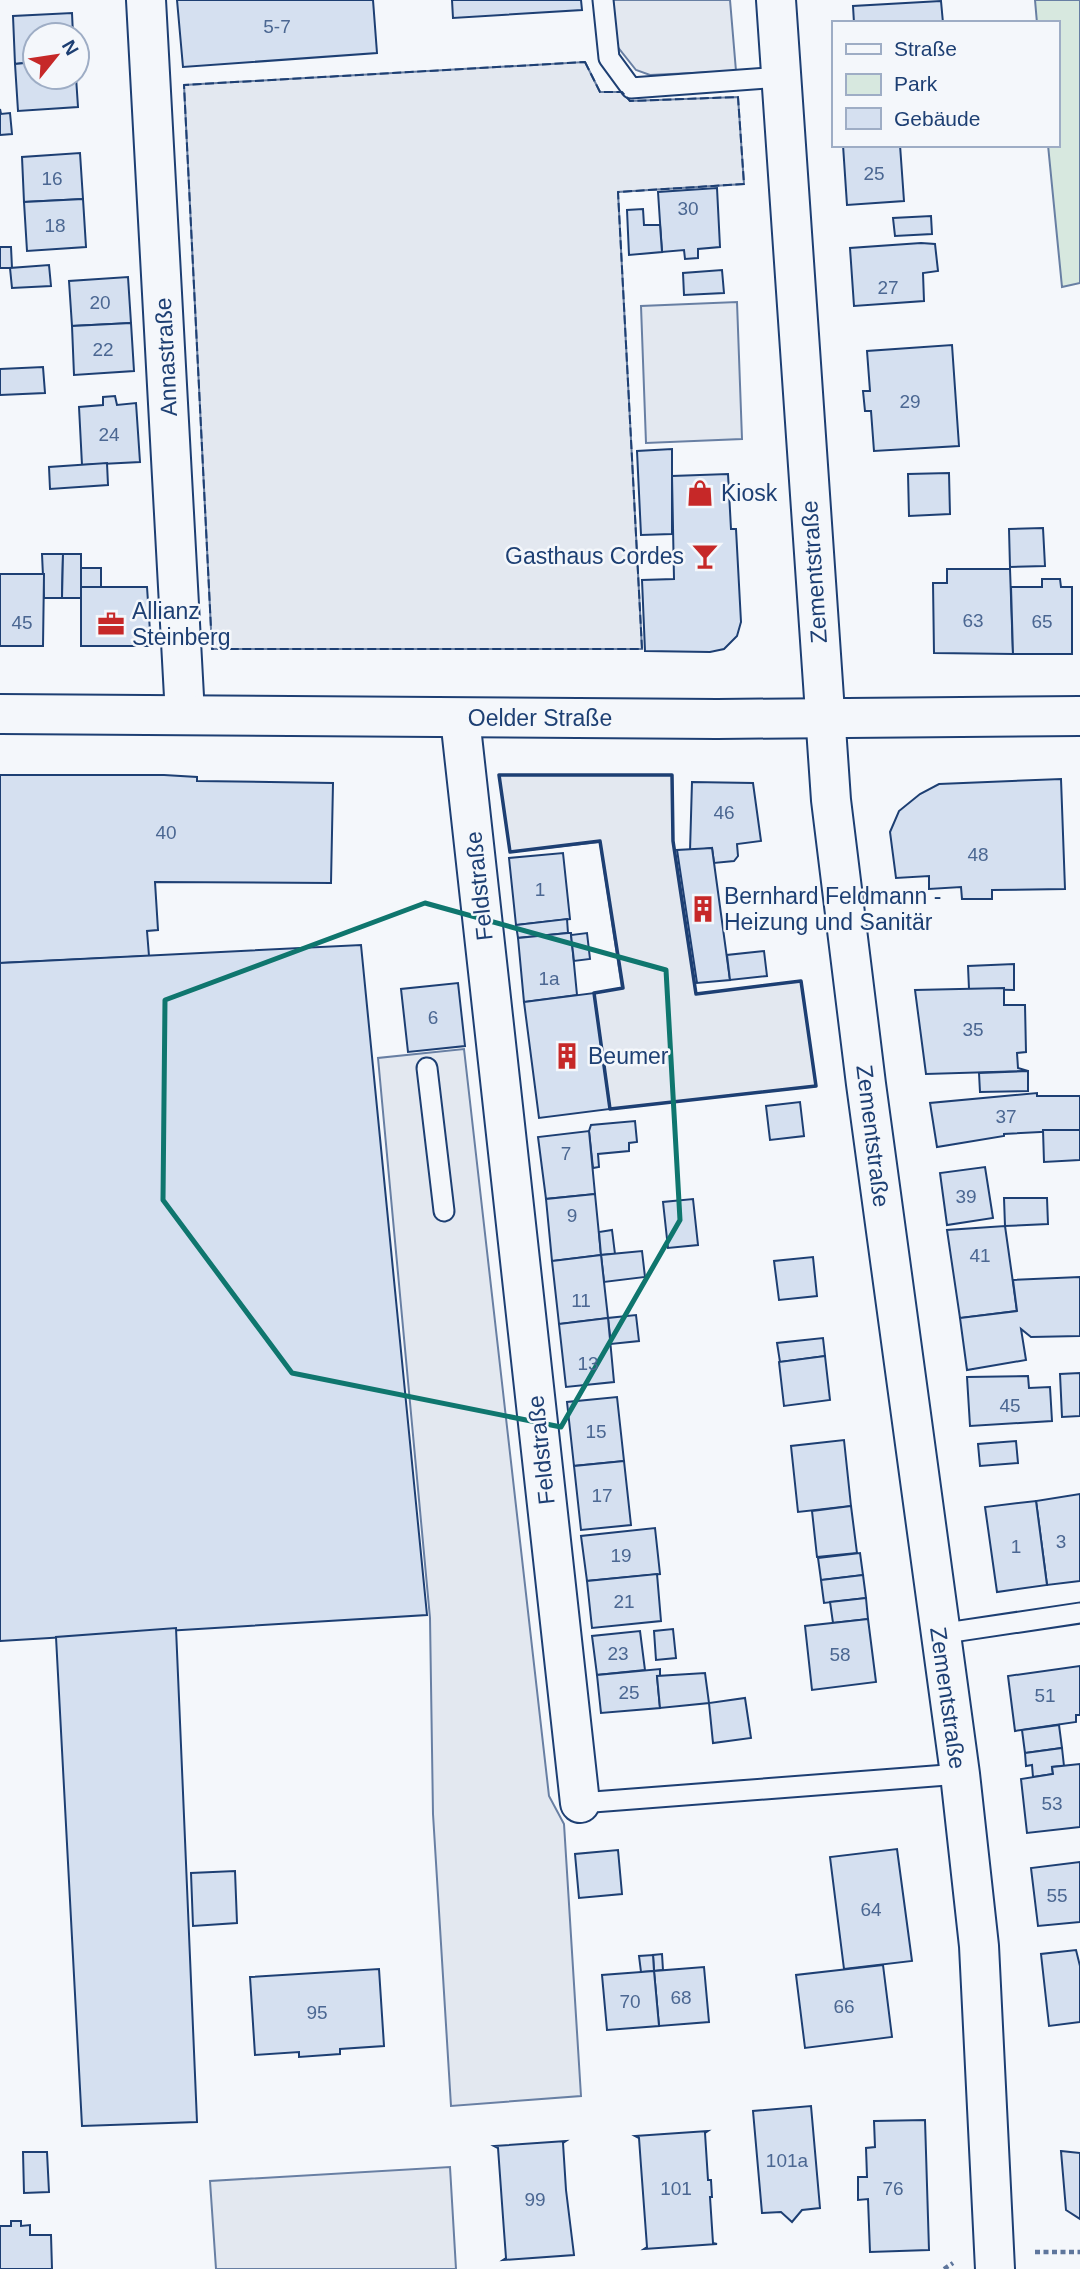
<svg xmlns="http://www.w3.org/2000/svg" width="1080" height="2269" viewBox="0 0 1080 2269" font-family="Arial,sans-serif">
<rect width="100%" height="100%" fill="#f4f7fb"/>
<polygon fill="#d7e8df" stroke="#687fa3" stroke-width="2" points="1035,0 1080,0 1080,283 1062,287 1048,145 1057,145 1057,23 1037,23"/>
<g fill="#e3e8f0" stroke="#687fa3" stroke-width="2">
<polygon points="613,0 730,0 736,71 650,75 636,70 617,46"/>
<polygon points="585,62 600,92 622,92 630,101 738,97 744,184 618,192 642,649 212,649 184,85"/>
<polygon points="737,302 742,439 646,443 641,306"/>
<polygon points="499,775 672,775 673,841 696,994 801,981 816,1086 610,1109 594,993 622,988 600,842 510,852"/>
<polygon points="464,1049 549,1796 564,1824 581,2096 451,2106 433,1814 430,1618 378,1058"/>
<polygon points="450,2167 456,2269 216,2269 210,2181"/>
</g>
<g fill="#d5e0f0" stroke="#1d3f73" stroke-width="2">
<polygon points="177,0 373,0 377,53 183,67"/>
<polygon points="452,0 581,0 582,10 453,18"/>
<polygon points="941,1 943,23 854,23 853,6"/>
<polygon points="72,13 73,35 35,35 35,62 15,64 13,16"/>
<polygon points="35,62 35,77 76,77 78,107 18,111 15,64"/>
<polygon points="0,109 1,114 10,113 12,134 0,135"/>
<polygon points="843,145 900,145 904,201 847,205"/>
<polygon points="80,153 83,199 24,202 22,157"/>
<polygon points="717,188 720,247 698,249 698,258 685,259 684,250 662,252 658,192"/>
<polygon points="83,199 86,247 27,251 24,202"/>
<polygon points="643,209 644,225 660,225 662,252 629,255 627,210"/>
<polygon points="931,216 932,234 895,236 893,218"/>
<polygon points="921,243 935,244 938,271 923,273 924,301 854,306 850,248"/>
<polygon points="0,247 11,247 12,268 0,268"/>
<polygon points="49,265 51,286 12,288 10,268"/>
<polygon points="722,270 724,293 684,295 683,273"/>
<polygon points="128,277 131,323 72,326 69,281"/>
<polygon points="131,323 134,371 74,375 72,326"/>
<polygon points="952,345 959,446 874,451 871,411 865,411 863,391 870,391 867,351"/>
<polygon points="43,367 45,393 0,395 0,369"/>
<polygon points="115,396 117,405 136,403 140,462 82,465 79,407 103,405 103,397"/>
<polygon points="672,449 672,534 641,535 637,451"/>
<polygon points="107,463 108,485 50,489 49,467"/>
<polygon points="949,473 950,514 909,516 908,474"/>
<polygon points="728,474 731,529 736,529 741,622 737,636 724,649 710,652 645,651 642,580 674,579 672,476"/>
<polygon points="1043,528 1045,566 1010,567 1009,529"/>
<polygon points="42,554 63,554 62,598 44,598"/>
<polygon points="63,554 81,554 81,598 62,598"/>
<rect x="81" y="568" width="20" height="19"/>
<polygon points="947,569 1010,569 1013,654 934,653 933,583 947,583"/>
<polygon points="0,574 44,574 43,646 0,646"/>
<polygon points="1042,579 1060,579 1061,587 1072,587 1072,654 1013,654 1011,587 1042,587"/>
<polygon points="81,587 147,587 151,646 81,646"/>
<polygon points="0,775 164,775 197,777 197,781 333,783 331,883 155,882 158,930 147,931 149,956 0,963"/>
<polygon points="1061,779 1065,889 992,890 992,899 962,899 961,887 929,889 929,876 896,878 890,832 899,811 920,794 939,784"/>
<polygon points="692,782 753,783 761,841 737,844 738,856 734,861 714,863 712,848 690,851"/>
<polygon points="712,848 730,980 697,983 677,850"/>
<polygon points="563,853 570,919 516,925 509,858"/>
<polygon points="567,919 568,933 518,938 516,925"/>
<polygon points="568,933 571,933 577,995 524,1002 518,938"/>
<polygon points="587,933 590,959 574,961 571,935"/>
<polygon points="361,945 427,1615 0,1641 0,963"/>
<polygon points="764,951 767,976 730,980 727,955"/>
<polygon points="1014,964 1014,990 969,989 968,966"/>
<polygon points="458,983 465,1046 408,1052 401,989"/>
<polygon points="1004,988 1004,1005 1025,1005 1026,1052 1017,1053 1018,1068 1028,1071 926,1074 915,990"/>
<polygon points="594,993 610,1109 539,1118 524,1002"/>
<polygon points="1028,1071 1028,1091 980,1092 979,1073"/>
<polygon points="1037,1093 1037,1096 1080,1096 1080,1130 1004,1134 1004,1136 937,1147 930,1103"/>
<polygon points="800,1102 804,1136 770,1140 766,1106"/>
<polygon points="635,1121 637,1142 629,1143 629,1151 598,1154 599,1167 593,1168 589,1131 591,1125"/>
<polygon points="1043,1130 1080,1130 1080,1160 1044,1162"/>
<polygon points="589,1131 595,1194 546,1199 538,1137"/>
<polygon points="985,1167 993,1218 947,1225 940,1173"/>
<polygon points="595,1194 601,1255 552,1261 546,1199"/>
<polygon points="1004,1198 1047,1198 1048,1224 1005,1226"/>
<polygon points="693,1199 698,1245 668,1248 663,1202"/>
<polygon points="1005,1226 1017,1311 960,1318 947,1230"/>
<polygon points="612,1230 615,1254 601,1255 599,1232"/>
<polygon points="642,1251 645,1277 604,1282 601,1255"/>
<polygon points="601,1255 608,1318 559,1324 552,1261"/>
<polygon points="813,1257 817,1296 779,1300 774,1261"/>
<polygon points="1080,1277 1080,1336 1031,1337 1021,1329 1026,1360 967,1370 960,1318 1017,1311 1013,1280"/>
<polygon points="636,1315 639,1341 611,1344 608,1318"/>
<polygon points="608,1318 614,1382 566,1387 559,1324"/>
<polygon points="823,1338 825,1356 780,1362 777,1343"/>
<polygon points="825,1356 830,1400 784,1406 779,1362"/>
<polygon points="1080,1373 1080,1416 1062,1417 1060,1374"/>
<polygon points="1028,1376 1029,1388 1050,1387 1052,1421 970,1426 967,1377"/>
<polygon points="617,1397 624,1461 574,1466 567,1402"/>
<polygon points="844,1440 851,1506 798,1512 791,1446"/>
<polygon points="1016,1441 1018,1463 980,1466 978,1444"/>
<polygon points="624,1461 631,1525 581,1530 574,1466"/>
<polygon points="1080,1494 1080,1581 1047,1585 1036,1501"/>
<polygon points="1036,1501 1047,1585 997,1592 985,1507"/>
<polygon points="851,1506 857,1553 817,1557 812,1511"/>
<polygon points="655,1528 660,1574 587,1581 581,1536"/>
<polygon points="860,1553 863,1575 821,1580 818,1558"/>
<polygon points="657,1574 661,1621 592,1628 587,1581"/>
<polygon points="863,1575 866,1598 824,1603 821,1580"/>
<polygon points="866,1598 868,1619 833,1623 830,1602"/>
<polygon points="868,1619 876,1682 812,1690 805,1626"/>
<polygon points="176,1628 197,2122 82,2126 56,1637"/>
<polygon points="673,1629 676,1658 656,1660 654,1631"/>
<polygon points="640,1631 645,1670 597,1675 592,1636"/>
<polygon points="1080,1666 1080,1715 1076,1715 1076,1722 1015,1731 1008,1676"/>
<polygon points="660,1669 660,1676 657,1676 660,1708 601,1713 597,1675"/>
<polygon points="705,1673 709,1703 660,1708 657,1676"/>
<polygon points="745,1698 751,1738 713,1743 709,1703"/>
<polygon points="1059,1725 1062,1748 1025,1753 1022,1730"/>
<polygon points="1062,1748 1064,1766 1052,1767 1053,1774 1033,1777 1032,1765 1026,1766 1025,1753"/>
<polygon points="1080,1764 1080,1827 1027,1833 1021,1779 1053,1774 1052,1767"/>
<polygon points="897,1849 912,1961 844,1969 830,1857"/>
<polygon points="618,1850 622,1894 579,1898 575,1854"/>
<polygon points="1080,1862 1080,1922 1038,1926 1031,1868"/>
<polygon points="235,1871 237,1923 193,1926 191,1873"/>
<polygon points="1076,1950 1080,1966 1080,2022 1049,2026 1041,1954"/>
<polygon points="662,1954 663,1970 654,1971 653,1955"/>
<polygon points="653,1955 654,1971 641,1972 639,1956"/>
<polygon points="883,1965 892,2037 805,2048 796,1975"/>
<polygon points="704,1967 709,2022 659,2026 654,1971"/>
<polygon points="379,1969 384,2046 340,2049 340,2054 299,2057 299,2052 255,2055 250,1977"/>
<polygon points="654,1971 659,2026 607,2030 602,1975"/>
<polygon points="811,2106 820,2208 802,2210 792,2222 781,2212 762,2213 753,2111"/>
<polygon points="925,2120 929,2250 870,2252 868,2199 858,2200 858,2177 867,2177 866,2148 875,2147 874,2121"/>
<polygon points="708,2131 705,2133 708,2180 711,2180 712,2197 710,2197 713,2243 717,2244 644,2249 647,2247 641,2166 639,2138 635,2136"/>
<polygon points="566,2141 563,2143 566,2190 574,2255 503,2260 506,2258 504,2231 498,2148 494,2146"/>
<polygon points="1061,2151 1080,2153 1080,2219 1066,2210"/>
<polygon points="23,2152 47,2152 49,2192 24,2193"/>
<polygon points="11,2221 21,2221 21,2226 30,2225 30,2235 51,2235 52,2269 0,2269 0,2226 11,2226"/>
</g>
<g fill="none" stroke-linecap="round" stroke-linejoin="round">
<defs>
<g id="service">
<polyline points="603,0 609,58 631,88 781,77"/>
<polyline points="427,1068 444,1211"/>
<polyline points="939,1634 1080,1613"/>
<polyline points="580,1803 960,1774"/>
</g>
<g id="minor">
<polyline points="146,0 185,715"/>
<polyline points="460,718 580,1803"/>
</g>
<g id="tertiary">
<polyline points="776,0 831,800 866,1084 960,1774 979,1946 995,2269"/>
<polyline points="0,714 717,719 1080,716"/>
</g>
</defs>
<use href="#service" stroke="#1d3f73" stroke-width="23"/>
<use href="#minor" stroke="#1d3f73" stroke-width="42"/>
<use href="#tertiary" stroke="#1d3f73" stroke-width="42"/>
<g stroke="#5e769c" stroke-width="4.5" stroke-dasharray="5 3.5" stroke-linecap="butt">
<polyline points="1035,2252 1080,2252"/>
<polyline points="944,2269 953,2263"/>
</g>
<use href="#service" stroke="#f4f7fb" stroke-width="19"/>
<use href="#minor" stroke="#f4f7fb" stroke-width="38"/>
<use href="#tertiary" stroke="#f4f7fb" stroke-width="38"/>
<polygon stroke="#1d3f73" stroke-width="2" stroke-dasharray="9 3.5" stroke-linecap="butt" points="585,62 600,92 622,92 630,101 738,97 744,184 618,192 642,649 212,649 184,85"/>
<polygon stroke="#1d3f73" stroke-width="3.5" points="499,775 672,775 673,841 696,994 801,981 816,1086 610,1109 594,993 623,988 600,841 510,852"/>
</g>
<path fill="none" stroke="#0f766e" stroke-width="5" stroke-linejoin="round" d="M 425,903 L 666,970 L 680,1220 L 561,1427 L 292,1373 L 163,1200 L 165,1000 Z"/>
<defs>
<symbol id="shop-bare" viewBox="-9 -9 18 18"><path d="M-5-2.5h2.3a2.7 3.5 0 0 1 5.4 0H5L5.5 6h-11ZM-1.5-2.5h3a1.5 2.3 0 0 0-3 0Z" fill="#c62828" stroke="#f4f7fb" stroke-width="2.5" paint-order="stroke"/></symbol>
<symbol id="bar-bare" viewBox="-9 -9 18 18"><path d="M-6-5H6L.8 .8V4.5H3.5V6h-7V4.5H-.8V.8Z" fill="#c62828" stroke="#f4f7fb" stroke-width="2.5" paint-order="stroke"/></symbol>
<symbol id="office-bare" viewBox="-9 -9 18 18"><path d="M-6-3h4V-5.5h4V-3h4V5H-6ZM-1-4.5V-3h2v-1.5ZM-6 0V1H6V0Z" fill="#c62828" stroke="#f4f7fb" stroke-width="2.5" paint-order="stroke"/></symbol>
<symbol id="building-bare" viewBox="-9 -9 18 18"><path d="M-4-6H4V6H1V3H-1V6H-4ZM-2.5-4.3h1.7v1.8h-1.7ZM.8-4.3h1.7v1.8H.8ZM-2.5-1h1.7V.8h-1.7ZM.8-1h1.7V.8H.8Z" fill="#c62828" stroke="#f4f7fb" stroke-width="2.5" paint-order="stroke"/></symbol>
</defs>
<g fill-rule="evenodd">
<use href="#shop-bare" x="681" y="474" width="38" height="38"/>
<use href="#bar-bare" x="686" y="537" width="38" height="38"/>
<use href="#office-bare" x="92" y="605" width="38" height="38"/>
<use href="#building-bare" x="684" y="890" width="38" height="38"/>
<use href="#building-bare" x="548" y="1037" width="38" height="38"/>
</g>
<g text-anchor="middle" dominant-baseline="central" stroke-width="5" stroke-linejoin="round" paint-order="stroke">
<g font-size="19" fill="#4b6792">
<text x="277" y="26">5-7</text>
<text x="874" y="173">25</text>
<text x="52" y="178">16</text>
<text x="688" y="208">30</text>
<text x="55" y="225">18</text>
<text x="888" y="287">27</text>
<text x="100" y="302">20</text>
<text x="103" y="349">22</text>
<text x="910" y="401">29</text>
<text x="109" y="434">24</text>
<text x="973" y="620">63</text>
<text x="1042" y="621">65</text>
<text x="22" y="622">45</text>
<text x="724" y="812">46</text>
<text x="166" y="832">40</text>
<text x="978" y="854">48</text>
<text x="540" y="889">1</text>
<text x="549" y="978">1a</text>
<text x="433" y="1017">6</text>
<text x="973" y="1029">35</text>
<text x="1006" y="1116">37</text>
<text x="566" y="1153">7</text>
<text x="966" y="1196">39</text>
<text x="572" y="1215">9</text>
<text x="980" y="1255">41</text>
<text x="581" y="1300">11</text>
<text x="588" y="1363">13</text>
<text x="1010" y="1405">45</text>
<text x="596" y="1431">15</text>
<text x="602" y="1495">17</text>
<text x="1061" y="1541">3</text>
<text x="1016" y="1546">1</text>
<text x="621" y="1555">19</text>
<text x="624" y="1601">21</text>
<text x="618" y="1653">23</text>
<text x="840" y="1654">58</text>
<text x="629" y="1692">25</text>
<text x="1045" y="1695">51</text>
<text x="1052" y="1803">53</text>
<text x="1057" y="1895">55</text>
<text x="871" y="1909">64</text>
<text x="681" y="1997">68</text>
<text x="630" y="2001">70</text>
<text x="844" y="2006">66</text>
<text x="317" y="2012">95</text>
<text x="787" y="2160">101a</text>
<text x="676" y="2188">101</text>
<text x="893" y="2188">76</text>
<text x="535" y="2199">99</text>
</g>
<g font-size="23" fill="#1d3f73" stroke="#f4f7fb">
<text transform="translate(166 357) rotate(-93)">Annastraße</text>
<text transform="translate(814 572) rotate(-94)">Zementstraße</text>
<text x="540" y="718">Oelder Straße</text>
<text transform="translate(479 886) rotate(-96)">Feldstraße</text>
<text transform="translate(873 1136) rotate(83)">Zementstraße</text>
<text transform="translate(541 1450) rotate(-96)">Feldstraße</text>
<text transform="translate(948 1698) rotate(82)">Zementstraße</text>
</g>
<g font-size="23" fill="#1d3f73" stroke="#f4f7fb" text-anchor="start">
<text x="721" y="493">Kiosk</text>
<text x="684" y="556" text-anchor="end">Gasthaus Cordes</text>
<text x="132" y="611">Allianz<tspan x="132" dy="26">Steinberg</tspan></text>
<text x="724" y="896">Bernhard Feldmann -<tspan x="724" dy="26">Heizung und Sanitär</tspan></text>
<text x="588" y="1056">Beumer</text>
</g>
</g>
<rect x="832" y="21" width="228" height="126" fill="#f4f7fb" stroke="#9eadc5" stroke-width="2"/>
<rect x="846" y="44" width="35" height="10" fill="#f4f7fb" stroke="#9eadc5" stroke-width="2"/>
<text x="894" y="56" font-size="21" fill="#1d3f73">Straße</text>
<rect x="846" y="74" width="35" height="21" fill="#d7e8df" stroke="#9eadc5" stroke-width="2"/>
<text x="894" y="91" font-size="21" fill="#1d3f73">Park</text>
<rect x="846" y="108" width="35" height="21" fill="#d5e0f0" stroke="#9eadc5" stroke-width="2"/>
<text x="894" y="126" font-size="21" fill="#1d3f73">Gebäude</text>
<g transform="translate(56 56) rotate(60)"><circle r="33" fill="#f4f7fb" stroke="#9eadc5" stroke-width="2"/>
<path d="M0-5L12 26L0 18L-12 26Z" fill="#c62828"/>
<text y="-10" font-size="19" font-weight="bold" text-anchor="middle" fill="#1d3f73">N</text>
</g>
</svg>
